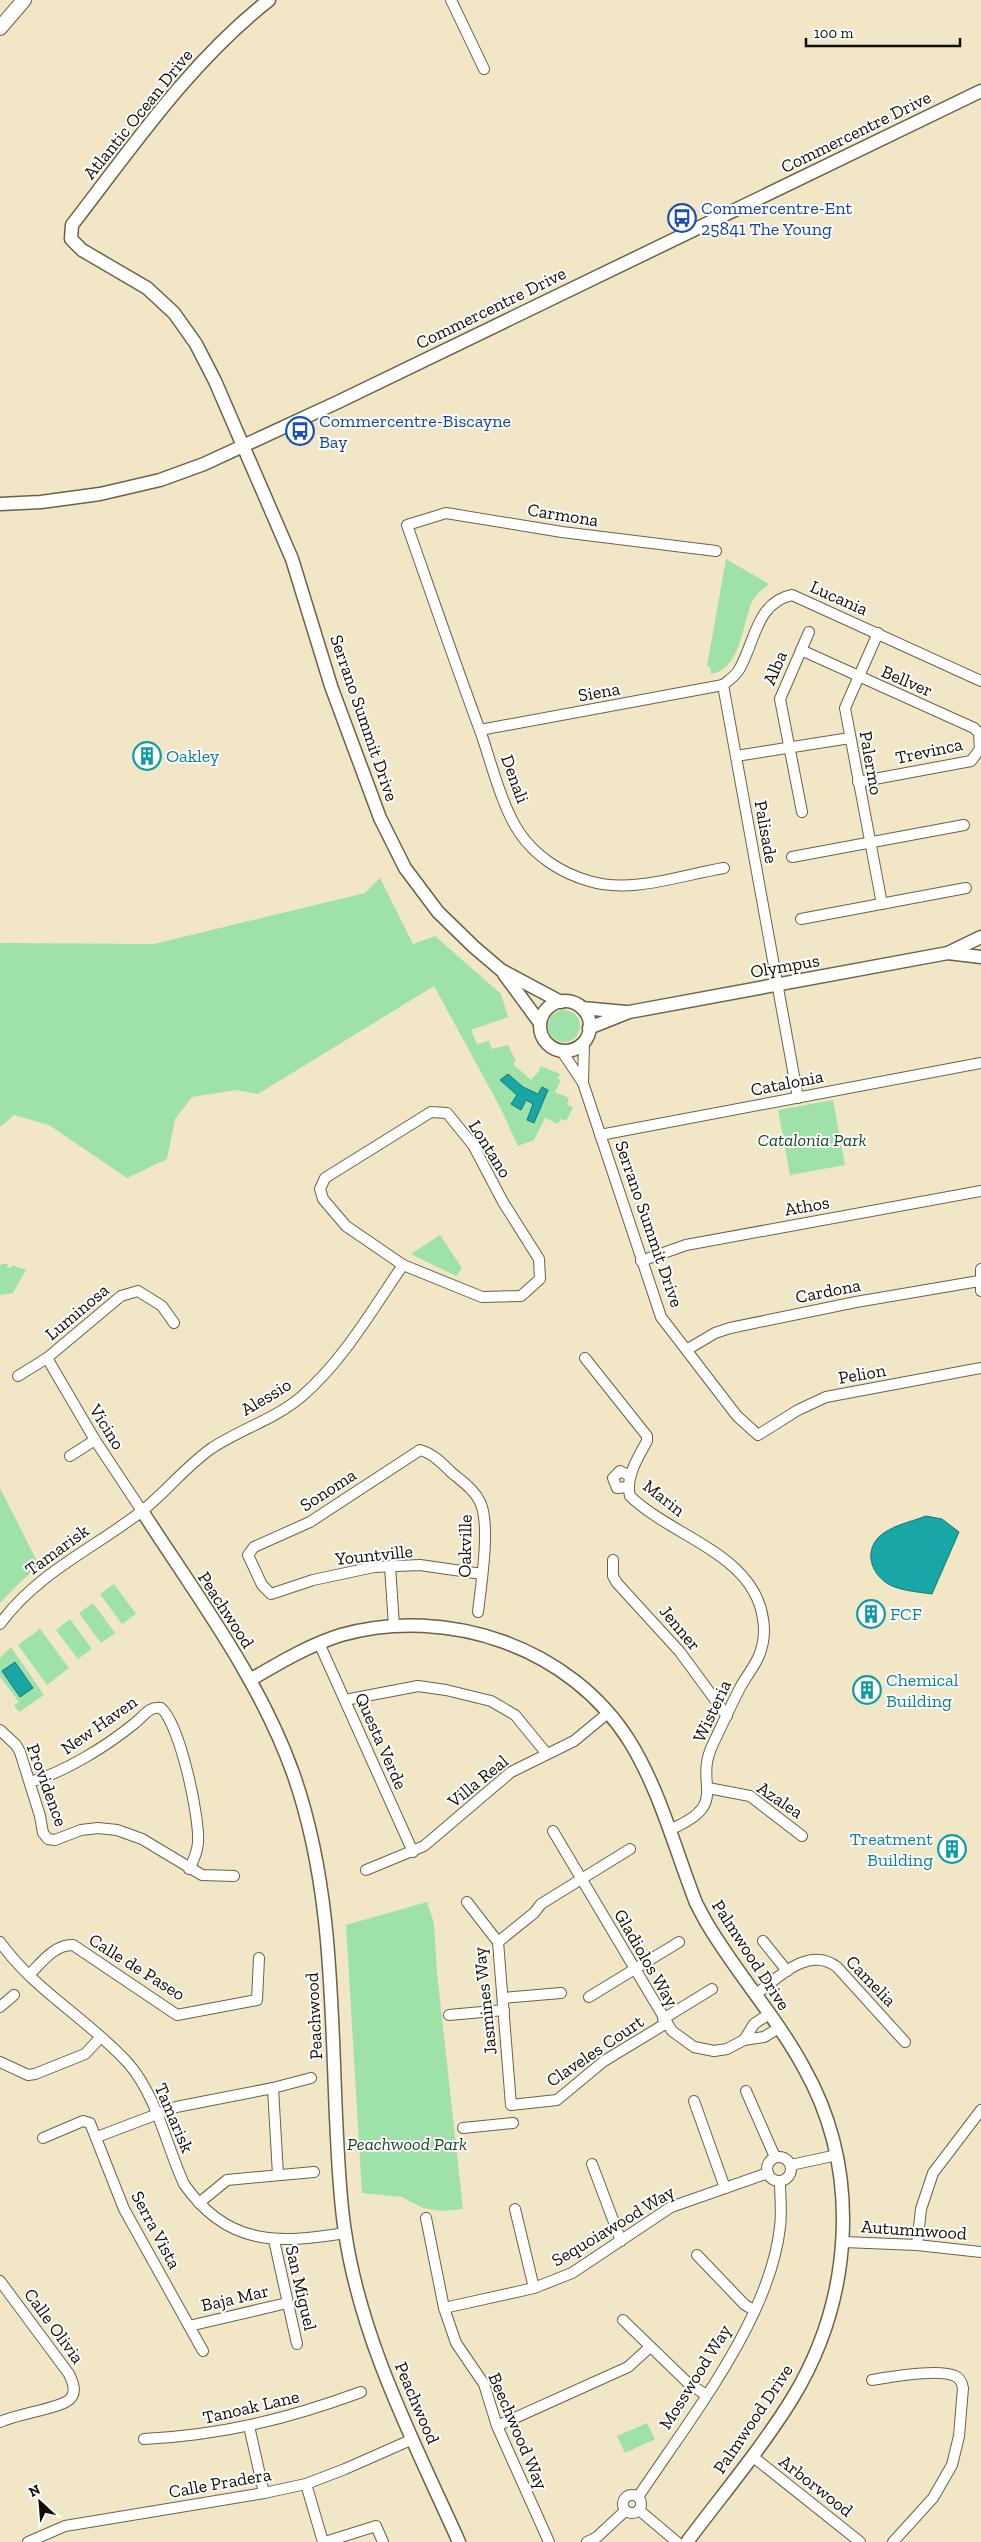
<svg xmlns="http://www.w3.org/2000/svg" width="981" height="2542" viewBox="0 0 981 2542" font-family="'Zilla Slab',serif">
<rect width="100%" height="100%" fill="#f1e7c6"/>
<g fill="#9ee2a9">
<path d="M 726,559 L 769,584 C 762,590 755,595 751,604 C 742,628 740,669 711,674 L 710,667 L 707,666 Z"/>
<polygon points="380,878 413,944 435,936 501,994 508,1017 471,1030 477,1044 489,1041 492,1049 508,1045 516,1061 513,1064 531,1080 539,1071 541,1066 560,1074 558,1079 561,1080 555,1092 569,1098 567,1105 573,1107 566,1121 561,1119 558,1124 545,1118 534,1140 518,1146 501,1109 434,986 258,1094 236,1090 192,1097 175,1119 167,1159 127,1178 49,1125 14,1115 0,1127 0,943 154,944 365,893"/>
<circle cx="564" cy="1026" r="16"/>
<polygon points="833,1100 845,1165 790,1175 778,1110"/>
<polygon points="440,1235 462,1268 456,1276 411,1254"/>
<polygon points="4,1264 8,1264 7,1267 11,1268 12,1265 26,1270 13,1293 0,1295 0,1265"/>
<polygon points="0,1488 39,1565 14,1588 0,1603"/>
<polygon points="114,1584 136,1614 122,1624 100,1594"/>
<polygon points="93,1603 115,1633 101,1643 79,1613"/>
<polygon points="70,1619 92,1649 78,1659 56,1630"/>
<polygon points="40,1629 69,1668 47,1685 18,1645"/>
<polygon points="11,1647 44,1695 19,1712 14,1705 19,1702 0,1677 0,1658"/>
<polygon points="427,1902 434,1923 437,1973 463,2209 443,2211 423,2208 402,2197 362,2193 346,1925"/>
<polygon points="647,2423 655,2439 625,2453 617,2436"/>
</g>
<g fill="#18a6a7" stroke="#167876">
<polygon points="508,1074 523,1087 538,1094 542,1087 548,1090 534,1123 527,1120 533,1104 526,1100 521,1110 511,1104 517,1095 500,1080"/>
<path d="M 926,1516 L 942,1519 L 959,1532 L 932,1594 C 919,1592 902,1591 890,1585 C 873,1576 864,1555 877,1539 C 888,1526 911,1522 926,1516 Z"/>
<polygon points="15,1662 33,1688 20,1697 2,1671"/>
</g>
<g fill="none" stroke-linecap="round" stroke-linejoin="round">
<defs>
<g id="minor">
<polyline points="451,0 484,69"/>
<path d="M 716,551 L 562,532 L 446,513 L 407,525 C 432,596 456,666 482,736 C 492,766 502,806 519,832 C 535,856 561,873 589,881 C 631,894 681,875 724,868"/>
<polyline points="878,633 845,708 882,904"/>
<polyline points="801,650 974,728 979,733 980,749 971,761 858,782"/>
<polyline points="723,685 798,1098"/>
<path d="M 723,685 C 729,680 737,675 740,668 C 755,641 757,602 792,595 L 981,681"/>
<polyline points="480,730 723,685"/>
<polyline points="736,756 850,738"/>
<polyline points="802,812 780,699 809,632"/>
<polyline points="792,857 964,825"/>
<polyline points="801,919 966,888"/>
<polyline points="561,1050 583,1083 661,1317 737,1416 758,1435 798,1410 826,1397 981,1368"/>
<polyline points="583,1083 584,1042"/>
<polygon points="431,1112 447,1113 473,1145 503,1202 539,1259 540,1279 521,1296 482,1297 403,1265 346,1226 323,1199 320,1189 325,1178"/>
<polyline points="600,1135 981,1063"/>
<polyline points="641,1261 686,1245 981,1191"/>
<polyline points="981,1269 981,1291"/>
<polyline points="688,1349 715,1333 730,1328 856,1302 979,1281"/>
<polyline points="47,1358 95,1440 142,1511"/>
<path d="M 585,1358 L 647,1436 L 647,1441 C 638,1458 625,1477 630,1496 C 672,1537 754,1554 763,1619 C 765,1631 764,1642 760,1653 C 756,1665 747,1675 741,1686 C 731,1705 722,1725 713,1744 C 692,1786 733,1803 669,1830"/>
<polyline points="18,1376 47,1358 121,1296 138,1291 162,1306 174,1323"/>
<polyline points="70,1456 95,1440"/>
<polyline points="628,1487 617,1488 613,1478 620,1471 630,1476"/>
<polyline points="613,1560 613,1576 617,1583 680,1652 727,1716"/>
<polyline points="390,1566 394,1626"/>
<path d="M 478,1612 C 481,1585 491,1524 480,1502 C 474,1489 461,1481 451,1472 C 442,1463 432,1453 420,1450 L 310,1522 L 254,1547 L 248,1555 L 262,1585 L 271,1594 L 313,1580 L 374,1567 L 420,1565 L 482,1574"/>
<path d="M 0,1624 C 37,1573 93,1549 142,1511 C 166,1492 186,1466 212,1448 C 241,1429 275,1419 301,1397 C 343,1361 372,1310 403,1265"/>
<polyline points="319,1643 413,1852"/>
<polyline points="345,1700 418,1686 446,1690 491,1701 515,1715 547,1754"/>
<polyline points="0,1730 16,1745 20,1752 40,1816 43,1833 48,1839 55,1840 81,1830 98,1828 117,1830 142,1839 202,1875 234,1876"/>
<path d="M 30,1782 C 65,1772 107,1746 135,1723 C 144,1716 149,1706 161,1708 C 180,1724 200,1818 198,1843 C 197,1853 194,1860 189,1869"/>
<polyline points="708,1788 750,1796 802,1836"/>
<polyline points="553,1831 672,2031 694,2047 714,2051 727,2049 744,2040 764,2037 779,2028"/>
<polyline points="366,1870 424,1846 511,1772 574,1741 608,1713"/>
<polyline points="467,1902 498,1942 511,2105 557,2100 604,2061 665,2024"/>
<polyline points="763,1941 787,1971"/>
<path d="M 0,1942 C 34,1990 88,2019 128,2063 C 157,2096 166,2145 184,2184 C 227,2246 278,2244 345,2233"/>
<polyline points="498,1942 534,1913 541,1904 630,1849"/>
<path d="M 29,1975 C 41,1963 55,1944 73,1945 L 177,2015 L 257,2000 L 259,1958"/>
<path d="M 755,1995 C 778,1978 808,1945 837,1967 L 905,2042"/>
<polyline points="589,1997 679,1942"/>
<polyline points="503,1998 561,1993"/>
<polyline points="0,2007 14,1995"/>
<polyline points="449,2015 504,2010"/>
<polyline points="663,2019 712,1989"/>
<polyline points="744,2040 754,2024 769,2014"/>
<polyline points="0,2062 28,2075 35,2074 85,2054 100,2038"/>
<polyline points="273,2088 278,2175"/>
<polyline points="746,2091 775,2157"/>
<polyline points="694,2101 725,2188"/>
<polyline points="463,2128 513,2123"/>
<polyline points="97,2137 176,2107 273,2088 311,2078"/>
<polyline points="43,2138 83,2121 90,2123 124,2209 203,2351"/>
<circle cx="779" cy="2169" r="12"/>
<polyline points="592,2164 621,2241"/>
<polyline points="791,2165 837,2155"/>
<polyline points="199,2203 227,2180 314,2172"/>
<polyline points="515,2209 534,2288"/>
<polyline points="426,2218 444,2308 456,2343 484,2384 497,2426 549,2542"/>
<polyline points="274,2240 297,2344"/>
<polyline points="844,2242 917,2245 981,2252"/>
<polyline points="917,2245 921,2209 933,2173 981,2110"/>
<polyline points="697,2255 745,2305 754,2310"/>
<path d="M 0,2281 L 69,2374 C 73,2382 77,2392 70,2399 C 62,2408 16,2414 0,2422"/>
<polyline points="444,2308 534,2288 572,2273 671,2207 768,2173"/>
<polyline points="623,2320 687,2382 706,2395"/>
<polyline points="189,2326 287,2303"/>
<path d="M 872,2380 C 889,2377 939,2368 955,2376 C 960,2378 962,2383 963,2388 L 959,2436 L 952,2465 L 933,2498 L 893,2542"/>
<polyline points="249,2426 264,2493"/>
<polyline points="497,2426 628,2367 650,2347"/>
<path d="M 144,2439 C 222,2435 288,2419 361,2392"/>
<polyline points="752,2456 860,2542"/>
<polyline points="306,2484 323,2542"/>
<circle cx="632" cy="2504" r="9"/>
<path d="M 638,2497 C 689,2420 770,2319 780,2227 C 782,2212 780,2196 780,2181"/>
<polyline points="639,2510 677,2542"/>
<polyline points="28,2542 65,2526 264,2493 306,2484 345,2469 413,2439"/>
<polyline points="325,2542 376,2526 383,2542"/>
<polyline points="587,2542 597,2537 625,2511"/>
</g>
<g id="tertiary">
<path d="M 269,0 C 190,62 133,146 72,225 L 71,239 L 82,250 L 147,288 L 174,313 L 196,344 L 215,381 L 292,559 L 331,686 L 380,818 L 405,868 L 438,912 L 474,947 L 501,970 L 561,1002"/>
<polyline points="0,504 41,502 100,494 160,480 204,464 338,402 981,91"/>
<polyline points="948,953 981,957"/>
<polyline points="504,974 540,1023"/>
<circle cx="565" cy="1026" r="25"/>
<polyline points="582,1008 626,1012"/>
<polyline points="589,1028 629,1012 948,953 981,937"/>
<path d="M 142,1511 C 196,1595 259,1678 293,1773 C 332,1883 331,2001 336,2117 C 338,2155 339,2194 345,2232 C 361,2341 414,2442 459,2542"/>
<path d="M 250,1680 C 279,1663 309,1645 341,1635 C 447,1605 571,1647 630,1742 C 660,1791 675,1849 696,1903 L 705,1920 C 735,1972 776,2016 804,2068 C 862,2171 853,2299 792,2399 C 761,2449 722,2495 687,2542"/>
</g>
<polyline id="secondary" points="0,28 24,0"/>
</defs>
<use href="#minor" stroke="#6b6345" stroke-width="12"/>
<use href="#tertiary" stroke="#6b6345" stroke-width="15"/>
<use href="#secondary" stroke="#6b6345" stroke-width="16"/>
<use href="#minor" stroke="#fff" stroke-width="10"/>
<use href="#tertiary" stroke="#fff" stroke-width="12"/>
<use href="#secondary" stroke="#fff" stroke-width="14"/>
</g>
<defs>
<symbol id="bus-ring" viewBox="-11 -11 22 22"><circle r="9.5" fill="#fff" stroke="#1a4fb4" stroke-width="1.5"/><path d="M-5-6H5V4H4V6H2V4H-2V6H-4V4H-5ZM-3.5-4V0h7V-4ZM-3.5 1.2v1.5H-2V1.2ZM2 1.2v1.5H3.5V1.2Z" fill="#1a4fb4"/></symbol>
<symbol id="building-ring" viewBox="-11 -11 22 22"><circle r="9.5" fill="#fff" stroke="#0f9aa8" stroke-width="1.5"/><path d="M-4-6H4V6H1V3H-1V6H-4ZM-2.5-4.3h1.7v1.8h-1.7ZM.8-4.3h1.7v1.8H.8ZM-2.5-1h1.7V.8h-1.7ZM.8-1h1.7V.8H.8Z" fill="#0f9aa8"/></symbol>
</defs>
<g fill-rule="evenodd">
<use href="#bus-ring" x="666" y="202" width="32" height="32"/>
<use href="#bus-ring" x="284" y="415" width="32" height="32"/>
<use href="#building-ring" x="131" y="740" width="32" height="32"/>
<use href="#building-ring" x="855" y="1598" width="32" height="32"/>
<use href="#building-ring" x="851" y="1674" width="32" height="32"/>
<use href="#building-ring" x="936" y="1833" width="32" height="32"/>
</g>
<g text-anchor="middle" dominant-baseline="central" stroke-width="4" stroke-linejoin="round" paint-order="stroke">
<g font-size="18" fill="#110d03" stroke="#fff">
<text transform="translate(138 114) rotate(-51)">Atlantic Ocean Drive</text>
<text transform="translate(856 132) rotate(-26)">Commercentre Drive</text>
<text transform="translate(491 308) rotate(-26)">Commercentre Drive</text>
<text transform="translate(563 515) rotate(9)">Carmona</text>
<text transform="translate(839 598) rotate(24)">Lucania</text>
<text transform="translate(775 668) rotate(-67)">Alba</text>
<text transform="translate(907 681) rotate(23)">Bellver</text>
<text transform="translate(599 692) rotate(-10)">Siena</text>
<text transform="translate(364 718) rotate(71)">Serrano Summit Drive</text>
<text transform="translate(929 751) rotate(-12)">Trevinca</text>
<text transform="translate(871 763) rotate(80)">Palermo</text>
<text transform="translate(515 779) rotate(70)">Denali</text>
<text transform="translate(766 832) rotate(80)">Palisade</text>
<text transform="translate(785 966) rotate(-10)">Olympus</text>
<text transform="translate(787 1083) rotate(-11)">Catalonia</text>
<text transform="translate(490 1149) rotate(58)">Lontano</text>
<text transform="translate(807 1206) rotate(-10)">Athos</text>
<text transform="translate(649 1224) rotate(71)">Serrano Summit Drive</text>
<text transform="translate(828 1291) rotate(-11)">Cardona</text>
<text transform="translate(77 1312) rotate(-40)">Luminosa</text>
<text transform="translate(862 1374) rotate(-10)">Pelion</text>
<text transform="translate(266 1397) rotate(-31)">Alessio</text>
<text transform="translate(107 1427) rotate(58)">Vicino</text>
<text transform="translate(328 1490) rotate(-33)">Sonoma</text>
<text transform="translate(664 1498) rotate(38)">Marin</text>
<text transform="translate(465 1546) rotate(-89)">Oakville</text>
<text transform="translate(57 1550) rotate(-36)">Tamarisk</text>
<text transform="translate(374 1555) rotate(-6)">Yountville</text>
<text transform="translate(226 1610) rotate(57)">Peachwood</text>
<text transform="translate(680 1628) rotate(50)">Jenner</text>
<text transform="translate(712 1711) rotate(-65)">Wisteria</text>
<text transform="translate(99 1725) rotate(-35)">New Haven</text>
<text transform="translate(381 1741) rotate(66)">Questa Verde</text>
<text transform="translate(478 1781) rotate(-39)">Villa Real</text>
<text transform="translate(47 1785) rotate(70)">Providence</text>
<text transform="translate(780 1800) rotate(34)">Azalea</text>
<text transform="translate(751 1955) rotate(57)">Palmwood Drive</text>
<text transform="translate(646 1958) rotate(60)">Gladiolos Way</text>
<text transform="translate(137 1967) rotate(32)">Calle de Paseo</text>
<text transform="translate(871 1981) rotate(46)">Camelia</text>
<text transform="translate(485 2001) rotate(-96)">Jasmines Way</text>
<text transform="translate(314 2016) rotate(-93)">Peachwood</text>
<text transform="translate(595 2051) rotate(-34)">Claveles Court</text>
<text transform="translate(174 2118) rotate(67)">Tamarisk</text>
<text transform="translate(613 2226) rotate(-31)">Sequoiawood Way</text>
<text transform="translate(156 2230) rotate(62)">Serra Vista</text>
<text transform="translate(914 2230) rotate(4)">Autumnwood</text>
<text transform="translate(301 2288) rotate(77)">San Miguel</text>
<text transform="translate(235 2298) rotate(-13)">Baja Mar</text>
<text transform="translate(54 2326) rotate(54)">Calle Olivia</text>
<text transform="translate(695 2377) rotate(-58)">Mosswood Way</text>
<text transform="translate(417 2403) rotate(67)">Peachwood</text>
<text transform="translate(251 2407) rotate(-13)">Tanoak Lane</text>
<text transform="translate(753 2419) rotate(-56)">Palmwood Drive</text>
<text transform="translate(518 2431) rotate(67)">Beechwood Way</text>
<text transform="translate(220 2483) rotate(-10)">Calle Pradera</text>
<text transform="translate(816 2486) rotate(38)">Arborwood</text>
</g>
<g font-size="18" fill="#164399" stroke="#fff" text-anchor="start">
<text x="701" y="208">Commercentre-Ent<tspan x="701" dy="21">25841 The Young</tspan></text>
<text x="319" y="421">Commercentre-Biscayne<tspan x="319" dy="21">Bay</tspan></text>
</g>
<g font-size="18" fill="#0d838f" stroke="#fff" text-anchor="start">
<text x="166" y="756">Oakley</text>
<text x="890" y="1614">FCF</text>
<text x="886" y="1680">Chemical<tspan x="886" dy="21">Building</tspan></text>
<text x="933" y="1839" text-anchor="end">Treatment<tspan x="933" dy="21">Building</tspan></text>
</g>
<g font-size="18" font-style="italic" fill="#164822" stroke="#fff">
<text x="812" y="1140">Catalonia Park</text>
<text x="407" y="2144">Peachwood Park</text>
</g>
</g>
<g transform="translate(40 2502) rotate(334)" stroke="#ffffff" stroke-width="4" paint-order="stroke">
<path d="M0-4L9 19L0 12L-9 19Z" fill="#110d03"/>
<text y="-8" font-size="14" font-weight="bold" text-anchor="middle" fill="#110d03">N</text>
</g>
<path d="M806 38v8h154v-8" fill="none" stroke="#110d03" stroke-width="2.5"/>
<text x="814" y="38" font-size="15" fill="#110d03" stroke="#ffffff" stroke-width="4" paint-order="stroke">100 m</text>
</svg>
